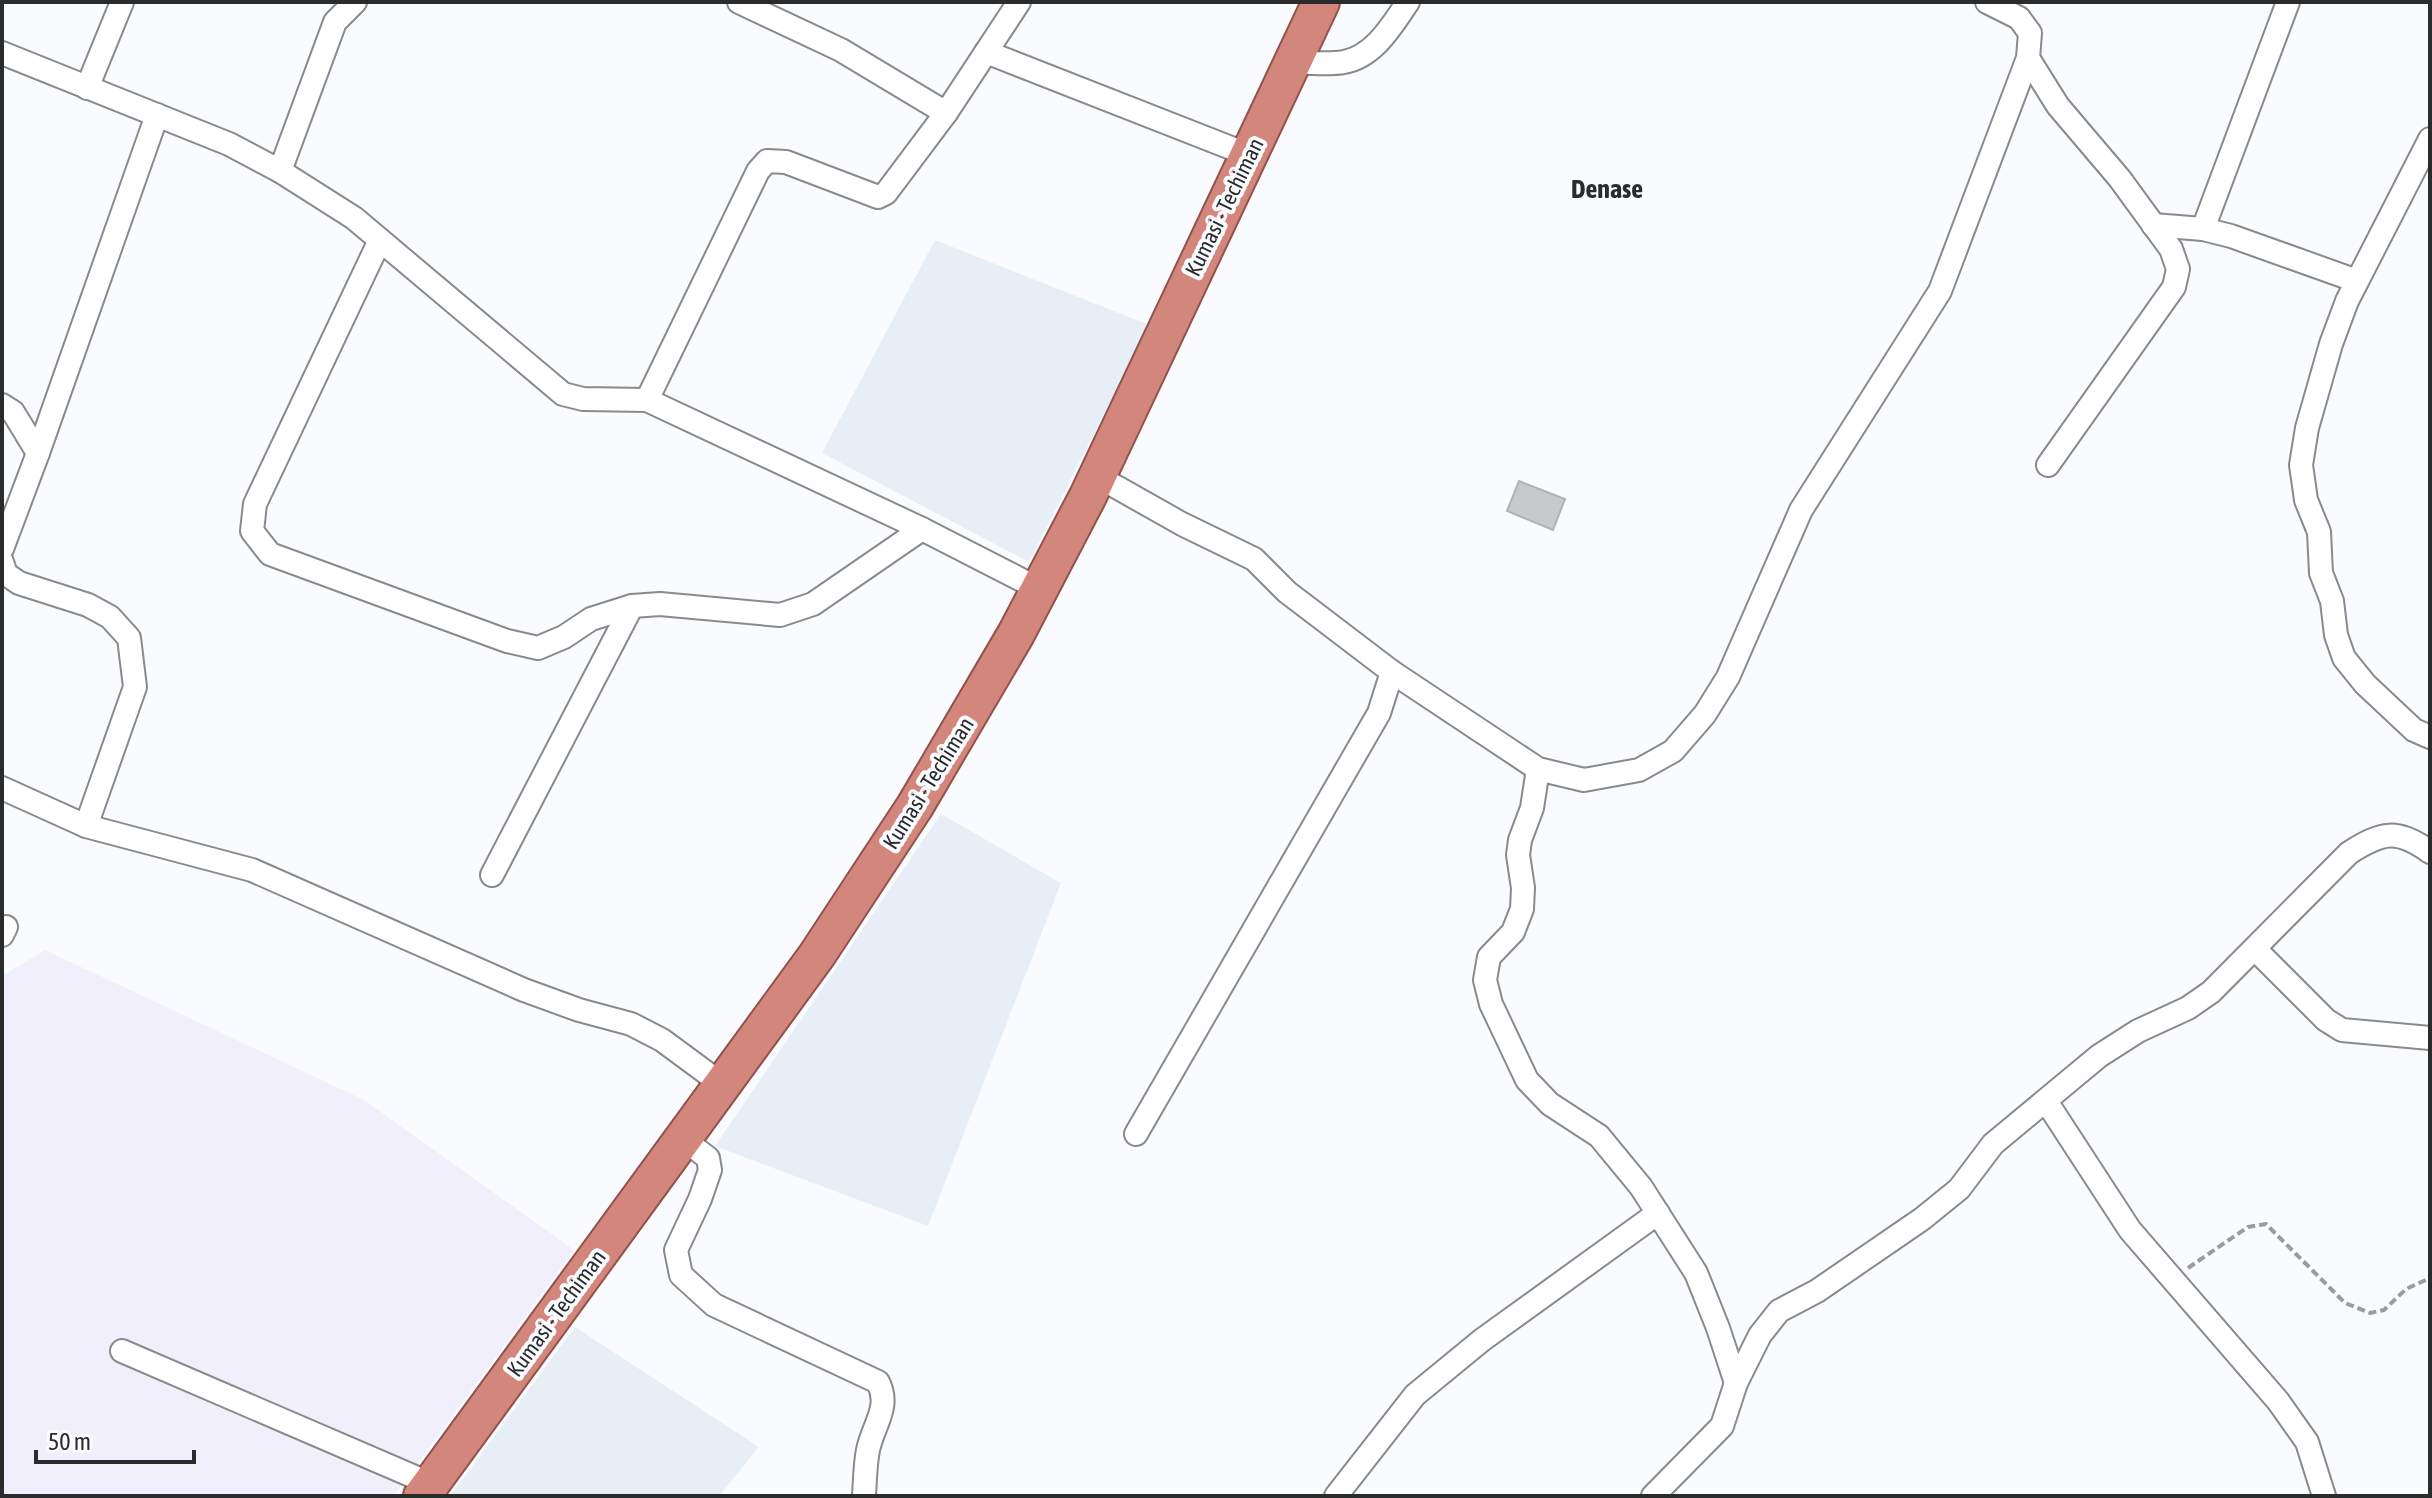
<svg xmlns="http://www.w3.org/2000/svg" width="2432" height="1498" viewBox="0 0 2432 1498" font-family="'Asap Condensed',sans-serif">
<rect width="100%" height="100%" fill="#fafbfe"/>
<g fill="#e8eef6">
<polygon points="935,240 1149,325 1029,562 822,453"/>
<polygon points="941,814 1061,883 928,1226 715,1146"/>
<polygon points="575,1327 759,1447 719,1496 450,1496"/>
</g>
<polygon fill="#f2effd" points="45,950 364,1100 574,1250 394,1496 2,1496 2,976"/>
<polygon fill="#c8c9cb" stroke="#b0b1b4" stroke-width="2" points="1519,481 1565,499 1553,530 1507,511"/>
<g fill="none" stroke-linecap="round" stroke-linejoin="round">
<defs>
<g id="minor">
<polyline points="739,2 841,50 946,113"/>
<polyline points="986,52 1249,155"/>
<polyline points="2,53 229,144 280,171 354,218 563,394 583,399 647,400 922,529 1039,589"/>
<polyline points="2028,58 2058,106 2120,179 2171,249 2178,269 2174,287 2048,465"/>
<path d="M 1293,63 C 1309,62 1328,65 1344,62 C 1375,56 1392,25 1408,2"/>
<polyline points="87,88 122,2"/>
<polyline points="2430,139 2347,301 2331,344 2307,428 2301,465 2306,500 2319,532 2321,573 2332,601 2336,635 2344,658 2365,684 2414,730 2430,737"/>
<polyline points="280,171 335,22 355,2"/>
<polyline points="2153,225 2203,229 2231,236 2357,281"/>
<polyline points="2203,229 2288,2"/>
<polyline points="380,240 255,504 252,531 270,554 507,641 538,648 564,637 591,619 632,606 660,604 780,615 813,604 922,529"/>
<polyline points="647,400 758,171 767,161 786,162 878,197 886,193 946,113 1019,2"/>
<polyline points="2,405 13,412 38,453"/>
<polyline points="1097,476 1182,524 1254,559 1287,592 1392,672 1538,769 1584,780 1639,770 1673,751 1705,714 1728,677 1801,510 1940,291 2028,58 2030,33 2019,18 1987,2"/>
<polyline points="2,549 38,453 157,115"/>
<polyline points="2,562 6,574 19,583 88,605 110,617 129,638 135,687 86,826"/>
<polyline points="1538,769 1532,808 1520,840 1518,855 1523,888 1522,909 1513,932 1489,957 1485,980 1491,1004 1527,1080 1550,1104 1599,1136 1641,1187 1696,1273 1718,1328 1736,1383"/>
<polyline points="2,788 86,826 252,870 524,990 579,1010 631,1024 662,1040 723,1085"/>
<polyline points="492,875 632,606"/>
<polyline points="2,935 6,927"/>
<polyline points="2255,949 2326,1020 2342,1030 2430,1038"/>
<polyline points="2046,1101 2130,1230 2278,1401 2307,1442 2324,1496"/>
<polyline points="1136,1134 1379,713 1392,672"/>
<path d="M 683,1139 L 708,1158 L 710,1170 L 700,1199 L 676,1250 L 681,1275 L 714,1305 L 878,1382 C 891,1407 873,1425 868,1450 C 865,1465 865,1481 864,1496"/>
<polyline points="122,1351 431,1484"/>
<polyline points="1336,1496 1415,1395 1482,1340 1658,1213"/>
<path d="M 1653,1496 L 1722,1426 L 1736,1383 L 1760,1335 L 1779,1311 L 1817,1291 L 1922,1219 L 1959,1189 L 1993,1144 L 2099,1056 L 2138,1031 L 2188,1008 L 2211,992 L 2349,853 C 2382,832 2397,828 2430,852"/>
</g>
<polyline id="trunk" points="422,1496 817,955 915,806 1016,634 1088,496 1321,2"/>
</defs>
<use href="#minor" stroke="#888a8c" stroke-width="26"/>
<use href="#trunk" stroke="#91524b" stroke-width="40"/>
<polyline stroke="#9a9b9d" stroke-width="4" stroke-dasharray="8 4" stroke-linecap="butt" points="2188,1268 2248,1227 2266,1224 2345,1303 2370,1313 2384,1310 2406,1289 2430,1278"/>
<use href="#minor" stroke="#fff" stroke-width="22"/>
<use href="#trunk" stroke="#d3867c" stroke-width="36"/>
</g>
<g text-anchor="middle" dominant-baseline="central" stroke-width="8" stroke-linejoin="round" paint-order="stroke">
<g font-size="22" fill="#2a2b2b" stroke="#fafbfe">
<text transform="translate(1224 207) rotate(-64)">Kumasi - Techiman</text>
<text transform="translate(928 783) rotate(-58)">Kumasi - Techiman</text>
<text transform="translate(556 1313) rotate(-54)">Kumasi - Techiman</text>
</g>
<g font-size="26" font-weight="bold" fill="#2a2b2d" stroke="#fafbfe">
<text x="1607" y="189">Denase</text>
</g>
</g>
<rect width="2432" height="1498" fill="none" stroke="#2a2b2b" stroke-width="8"/>
<path d="M36 1450v12h158v-12" fill="none" stroke="#2a2b2b" stroke-width="4"/>
<text x="48" y="1450" font-size="24" fill="#2a2b2b" stroke="#fafbfe" stroke-width="6" paint-order="stroke">50 m</text>
</svg>
